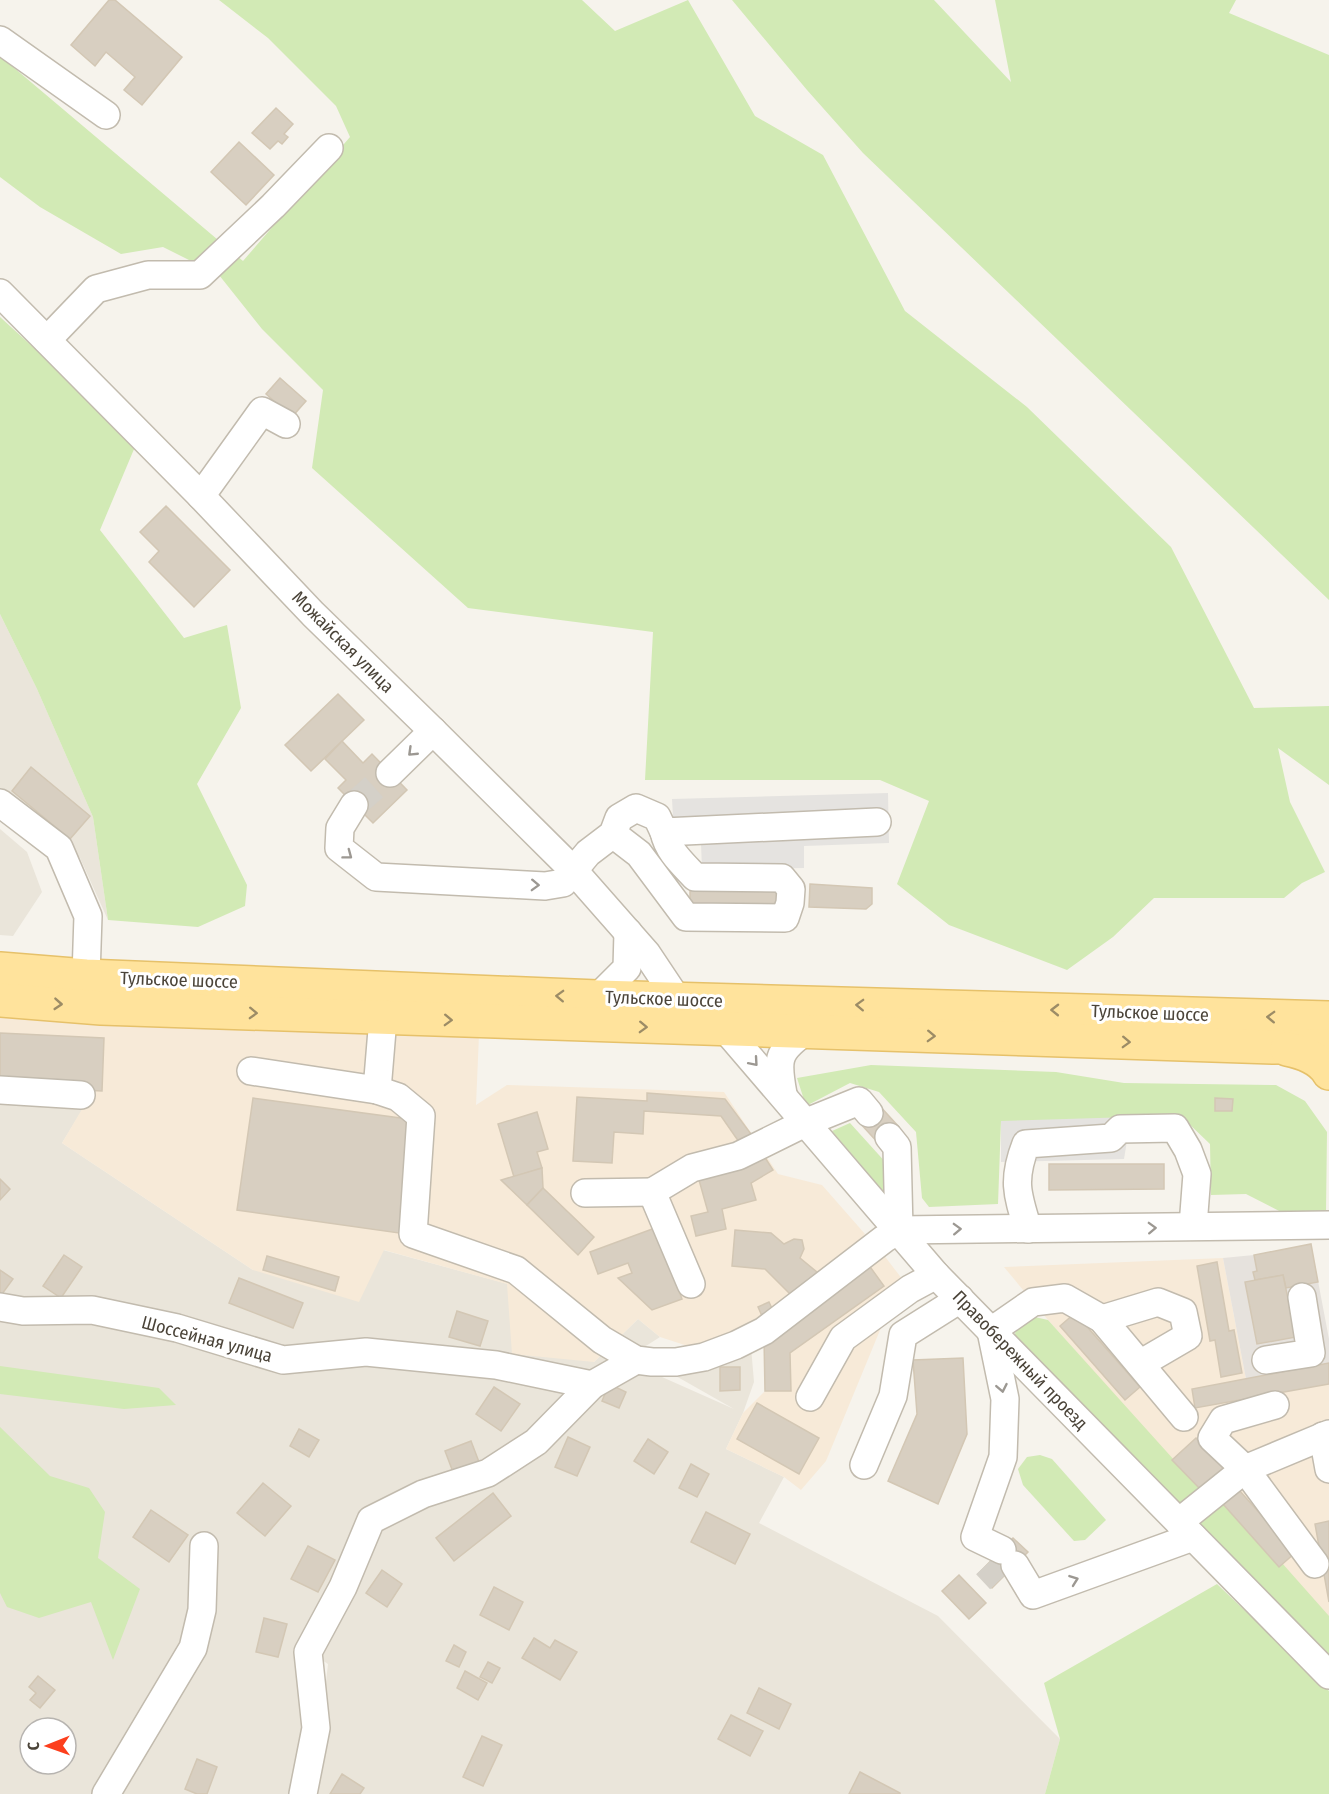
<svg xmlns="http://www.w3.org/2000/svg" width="1329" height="1794" viewBox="0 0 1329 1794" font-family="'Fira Sans Condensed',sans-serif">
<rect width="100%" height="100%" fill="#f6f3ec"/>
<g fill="#eae5da" fill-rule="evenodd">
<polygon points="0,614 37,689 93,817 108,920 80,858 0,792"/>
<polygon points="0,829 27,852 42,892 13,936 0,935"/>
<path d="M 0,1094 L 89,1099 L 62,1143 L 253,1270 L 383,1250 L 508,1284 L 594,1362 L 638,1319 L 660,1337 L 563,1399 L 519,1443 L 367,1509 L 302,1653 L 307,1706 L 295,1794 L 0,1794 ZM 30,1728 L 66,1728 L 66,1764 L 30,1764 Z"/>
<polygon points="751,1347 754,1382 743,1413 726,1449 784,1477 759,1523 938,1616 1060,1739 1045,1794 304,1794 317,1759 328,1664 319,1658 373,1536 416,1510 518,1465 632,1371 653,1373 734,1409 667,1371"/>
</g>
<g fill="#f7ead8">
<polygon points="0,1012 479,1035 476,1105 507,1085 724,1092 778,1174 822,1185 865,1234 842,1262 776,1317 694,1348 660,1337 638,1319 594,1362 512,1354 507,1284 384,1250 359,1302 253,1270 62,1143 88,1099 0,1094"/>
<polygon points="883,1254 916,1297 885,1318 826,1461 801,1490 784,1477 726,1449 743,1413 765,1391 764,1339"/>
<polygon points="1223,1258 1246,1379 1329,1363 1329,1632 1172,1460 1048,1320 1004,1267"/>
</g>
<polygon fill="#e6e2dd" points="1311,1244 1329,1339 1329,1363 1246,1379 1223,1258 1254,1255"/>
<g fill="#d2eab5">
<polygon points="219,0 582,0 615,31 688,0 755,116 823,155 905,311 1027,407 1171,547 1254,708 1329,706 1329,785 1278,748 1290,802 1325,872 1302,883 1284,898 1154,898 1113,937 1067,970 949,925 897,884 929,801 880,780 645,780 653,632 468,608 312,468 323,390 262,329 219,275 163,247 121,254 40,207 0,177 0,56 243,261 350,137 336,106 268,38"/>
<polygon points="732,0 934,0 1011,82 995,0 1236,0 1229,13 1329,55 1329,600 863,153 807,90"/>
<polygon points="0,317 137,442 100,530 184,638 227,625 241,708 197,784 247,885 245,906 198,927 108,920 93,817 37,689 0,614"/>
<polygon points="871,1065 1056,1072 1124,1083 1276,1085 1305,1101 1327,1132 1326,1212 1285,1214 1246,1194 1211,1195 1210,1144 1185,1120 1001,1121 998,1204 929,1207 922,1198 916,1132 879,1092 850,1083 806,1106 797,1078"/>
<polygon points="850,1123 888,1165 888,1197 832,1131"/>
<polygon points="1017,1313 1048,1320 1202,1491 1219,1492 1329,1616 1329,1658 1015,1335"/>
<polygon points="0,1366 159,1388 176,1405 124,1409 0,1394"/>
<polygon points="0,1427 50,1476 89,1488 105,1512 98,1558 140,1589 113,1660 91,1602 39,1618 7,1607 0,1593"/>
<polygon points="1040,1455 1052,1459 1106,1520 1085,1540 1074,1541 1023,1485 1018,1469 1027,1457"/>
<polygon points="1217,1584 1329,1691 1329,1794 1045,1794 1060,1739 1044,1683"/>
</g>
<g fill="#e5e3e0">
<polygon points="888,793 889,843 804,846 804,868 702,870 700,817 673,817 672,799"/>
<polygon points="1131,1117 1124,1159 1001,1162 1001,1121"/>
</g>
<g fill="#d8cfc1" stroke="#d3c7b4" stroke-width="1.5">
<polygon points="109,0 115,0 182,57 142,105 124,90 135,77 106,52 95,66 71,45"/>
<polygon points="276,108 293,124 284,134 288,137 282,144 278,141 270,149 252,133"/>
<polygon points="239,142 274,175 246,205 211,172"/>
<polygon points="280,378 306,401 292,417 266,394"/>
<polygon points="166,506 230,570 194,607 149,562 159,551 140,532"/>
<polygon points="338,694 364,720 311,771 285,745"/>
<polygon points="342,741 363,763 372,754 407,790 373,823 338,788 346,780 325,759"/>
<polygon points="31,767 90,816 70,839 12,791"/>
<polygon points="810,884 872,888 872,904 866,909 809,907"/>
<polygon points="690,889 781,889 782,914 690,914"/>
<polygon points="0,1033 104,1038 102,1091 0,1086"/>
<polygon points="647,1093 725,1099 751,1134 739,1142 721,1116 644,1111 643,1134 614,1132 612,1163 573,1161 577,1097 647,1101"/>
<polygon points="253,1098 415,1120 399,1233 237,1210"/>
<polygon points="1215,1098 1233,1099 1232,1111 1215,1111"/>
<polygon points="878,1104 899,1127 880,1145 859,1122"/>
<polygon points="537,1112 548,1149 537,1152 542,1168 514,1177 498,1124"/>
<polygon points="764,1156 773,1170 751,1183 756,1200 722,1209 726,1229 696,1236 691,1216 708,1212 699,1180 745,1168"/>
<polygon points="1049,1164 1164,1164 1164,1189 1049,1190"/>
<polygon points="542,1168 543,1188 527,1205 501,1180"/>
<polygon points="0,1179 10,1189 0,1200"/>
<polygon points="543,1188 594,1237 578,1255 527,1205"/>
<polygon points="655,1228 682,1299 652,1310 618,1278 632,1273 628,1263 598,1274 590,1252"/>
<polygon points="735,1230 771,1233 784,1244 794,1239 802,1240 804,1249 800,1258 817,1272 793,1297 765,1269 732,1266"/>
<polygon points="1311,1244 1318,1282 1286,1288 1283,1275 1255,1280 1253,1272 1257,1271 1254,1255"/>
<polygon points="64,1255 82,1267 61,1298 43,1286"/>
<polygon points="267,1256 339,1277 335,1291 263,1270"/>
<polygon points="1217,1262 1229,1331 1234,1330 1242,1373 1221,1377 1215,1340 1210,1341 1197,1266"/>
<polygon points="868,1264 884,1286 790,1353 791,1391 765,1391 764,1339"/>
<polygon points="0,1270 13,1279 2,1294 0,1293"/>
<polygon points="1283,1275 1296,1337 1257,1344 1245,1282"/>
<polygon points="239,1278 303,1303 293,1328 229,1303"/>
<polygon points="769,1302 776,1317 765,1323 758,1307"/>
<polygon points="457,1311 488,1321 480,1346 449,1337"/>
<polygon points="1075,1313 1140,1387 1125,1400 1060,1326"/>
<polygon points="963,1358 967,1434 938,1504 888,1481 917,1414 913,1360"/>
<polygon points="1329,1363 1329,1384 1195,1408 1192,1389"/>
<polygon points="720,1367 740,1367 740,1390 720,1391"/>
<polygon points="609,1384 626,1392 619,1408 602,1401"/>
<polygon points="494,1387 520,1404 501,1431 476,1414"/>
<polygon points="757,1403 819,1438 799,1474 737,1439"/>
<polygon points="299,1429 319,1440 309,1457 290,1446"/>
<polygon points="568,1437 590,1447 577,1476 555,1467"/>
<polygon points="1196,1438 1226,1470 1202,1491 1172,1460"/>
<polygon points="648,1439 668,1452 654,1474 634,1461"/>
<polygon points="471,1441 479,1462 453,1472 445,1451"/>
<polygon points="691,1464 709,1474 697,1497 679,1488"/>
<polygon points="263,1483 291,1506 265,1536 237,1513"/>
<polygon points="1239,1490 1295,1553 1279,1567 1223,1504"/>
<polygon points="493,1493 511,1516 454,1561 436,1538"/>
<polygon points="151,1510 188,1535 169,1562 133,1537"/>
<polygon points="706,1512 750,1534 735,1564 691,1542"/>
<polygon points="1329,1521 1329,1602 1315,1524"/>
<polygon points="1013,1538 1028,1552 992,1588 978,1574"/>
<polygon points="308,1546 335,1560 318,1592 291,1579"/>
<polygon points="382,1570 402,1584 387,1607 366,1593"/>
<polygon points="959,1575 986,1603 969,1619 942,1591"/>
<polygon points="494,1587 523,1602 509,1630 480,1615"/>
<polygon points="264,1618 287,1624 278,1657 256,1652"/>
<polygon points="534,1638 550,1648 555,1640 577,1652 560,1680 522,1658"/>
<polygon points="454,1645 466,1652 459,1667 446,1661"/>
<polygon points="488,1662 500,1668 492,1683 480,1677"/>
<polygon points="465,1671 487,1683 478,1700 457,1688"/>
<polygon points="38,1676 55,1690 40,1708 30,1700 36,1693 29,1687"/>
<polygon points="759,1688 791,1704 779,1729 747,1713"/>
<polygon points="731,1715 763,1731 750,1756 718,1739"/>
<polygon points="482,1736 502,1745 483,1786 463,1777"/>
<polygon points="197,1759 217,1767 207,1794 197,1794 185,1789"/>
<polygon points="860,1772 900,1793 900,1794 849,1794"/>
<polygon points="342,1774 364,1788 360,1794 330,1794"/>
</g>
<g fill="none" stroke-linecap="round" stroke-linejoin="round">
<g stroke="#d4d0c8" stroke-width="27" stroke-dasharray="27 14" stroke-linecap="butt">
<polyline points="354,805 390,773"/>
<polyline points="986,1565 1000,1580"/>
</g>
<defs>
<g id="minor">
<polyline points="0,40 106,115"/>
<polyline points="0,293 201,496 313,614 433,731 574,871 647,954 677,999"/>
<polyline points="47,340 96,289 148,275 200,275 273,206 329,148"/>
<polyline points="201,496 262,411 286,424"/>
<polyline points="390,773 433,731"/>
<polyline points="0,803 59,848 88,916 86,976"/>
<polyline points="354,805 340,828 339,848 376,877 545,886 563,883 588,853 613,834 619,818 636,808 657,817 664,832 877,822"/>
<path d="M 613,834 L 639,854 L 686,917 L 785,918 L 790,903 L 791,889 L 782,878 L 695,877 C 682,863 668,851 664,832"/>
<polyline points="598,997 627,968 628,932"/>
<polyline points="726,1030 936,1275 1329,1675"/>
<polyline points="251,1071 377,1090 383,1018"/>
<polyline points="0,1090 81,1095"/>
<polyline points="377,1090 398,1097 421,1116 413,1234 516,1270 602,1340 636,1360 652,1362 676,1362 704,1357 736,1345 764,1331 884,1239 899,1230 1329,1225"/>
<path d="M 783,1094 C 777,1061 776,1052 805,1032"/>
<polyline points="889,1137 897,1147 899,1230"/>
<polyline points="585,1193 652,1192"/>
<path d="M 1028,1229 C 1017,1194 1012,1180 1026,1144 L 1111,1138 L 1120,1129 L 1175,1128 L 1188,1150 L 1197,1174 L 1193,1226"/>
<polyline points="691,1284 652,1192 692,1168 738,1156 807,1122 859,1101 869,1113"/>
<polyline points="0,1307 23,1311 92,1310 177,1328 283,1360 366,1352 496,1365 592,1385"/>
<polyline points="1102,1319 1158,1302 1183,1312 1188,1336 1140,1364"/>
<polyline points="1266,1360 1311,1353 1302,1297"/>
<polyline points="810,1397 843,1338 910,1289 936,1275"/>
<polyline points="1323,1436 1329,1469"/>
<polyline points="864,1465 893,1396 903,1335 960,1299"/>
<polyline points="1179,1522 1245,1469 1212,1438 1223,1420 1275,1405"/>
<polyline points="1002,1550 975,1537 1003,1457 1005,1399 991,1331 1033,1302 1065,1298 1102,1319 1184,1417"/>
<polyline points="1315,1564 1245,1469 1329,1434"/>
<polyline points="1015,1565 1033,1595 1193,1537"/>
<polyline points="106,1794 193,1648 202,1610 204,1546"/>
<polyline points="303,1794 316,1728 308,1652 343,1587 371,1520 423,1494 488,1473 536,1442 592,1385 636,1360"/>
</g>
<g id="major">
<polyline points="0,969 86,976 598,997 1329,1018"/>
<polyline points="0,1000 101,1008 1274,1047 1329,1046"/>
<path d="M 1287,1049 C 1302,1052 1321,1059 1329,1073"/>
</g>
</defs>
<use href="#minor" stroke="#c2bbae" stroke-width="30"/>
<use href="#major" stroke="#e6c16a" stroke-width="36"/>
<use href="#minor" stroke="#fff" stroke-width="27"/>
<use href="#major" stroke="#ffe39c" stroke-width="33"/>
</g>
<defs><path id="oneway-chevron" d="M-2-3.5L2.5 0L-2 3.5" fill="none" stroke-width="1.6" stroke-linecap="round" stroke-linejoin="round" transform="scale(1.5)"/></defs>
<g stroke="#9c9892">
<use href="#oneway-chevron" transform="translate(412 752) rotate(136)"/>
<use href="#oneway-chevron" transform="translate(348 855) rotate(37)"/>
<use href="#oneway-chevron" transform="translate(535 885) rotate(2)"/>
<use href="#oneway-chevron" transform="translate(754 1062) rotate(49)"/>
<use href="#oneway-chevron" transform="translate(1152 1228) rotate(-2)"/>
<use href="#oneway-chevron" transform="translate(957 1229) rotate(-2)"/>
<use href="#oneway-chevron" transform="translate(1002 1388) rotate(79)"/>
<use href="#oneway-chevron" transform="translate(1074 1580) rotate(-20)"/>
</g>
<g stroke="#9c8c66">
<use href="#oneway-chevron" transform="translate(560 996) rotate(-178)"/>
<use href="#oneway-chevron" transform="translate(58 1004) rotate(4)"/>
<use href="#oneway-chevron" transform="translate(860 1005) rotate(-178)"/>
<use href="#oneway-chevron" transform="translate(1055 1010) rotate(-179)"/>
<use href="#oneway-chevron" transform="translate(253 1013) rotate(2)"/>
<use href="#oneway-chevron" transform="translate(1271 1017) rotate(-178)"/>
<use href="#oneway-chevron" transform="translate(448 1020) rotate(2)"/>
<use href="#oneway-chevron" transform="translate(643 1027) rotate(2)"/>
<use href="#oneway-chevron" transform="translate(931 1036) rotate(2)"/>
<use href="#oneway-chevron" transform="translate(1126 1042) rotate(2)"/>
</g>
<g text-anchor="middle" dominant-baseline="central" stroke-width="6" stroke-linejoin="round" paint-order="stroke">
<g font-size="18" fill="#4b4439" stroke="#fff">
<text transform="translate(343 642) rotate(45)">Можайская улица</text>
<text transform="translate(179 980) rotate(2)">Тульское шоссе</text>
<text transform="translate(664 999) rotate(2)">Тульское шоссе</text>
<text transform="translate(1150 1013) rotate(2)">Тульское шоссе</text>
<text transform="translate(207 1339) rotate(15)">Шоссейная улица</text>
<text transform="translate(1020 1360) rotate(46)">Правобережный проезд</text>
</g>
</g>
<g transform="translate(48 1746) rotate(269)"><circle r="28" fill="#ffffff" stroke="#b7b4b0" stroke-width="1.5"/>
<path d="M0-4.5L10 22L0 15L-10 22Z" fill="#fc3f1d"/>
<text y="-9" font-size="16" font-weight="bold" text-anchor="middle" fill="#4b4439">С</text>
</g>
</svg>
